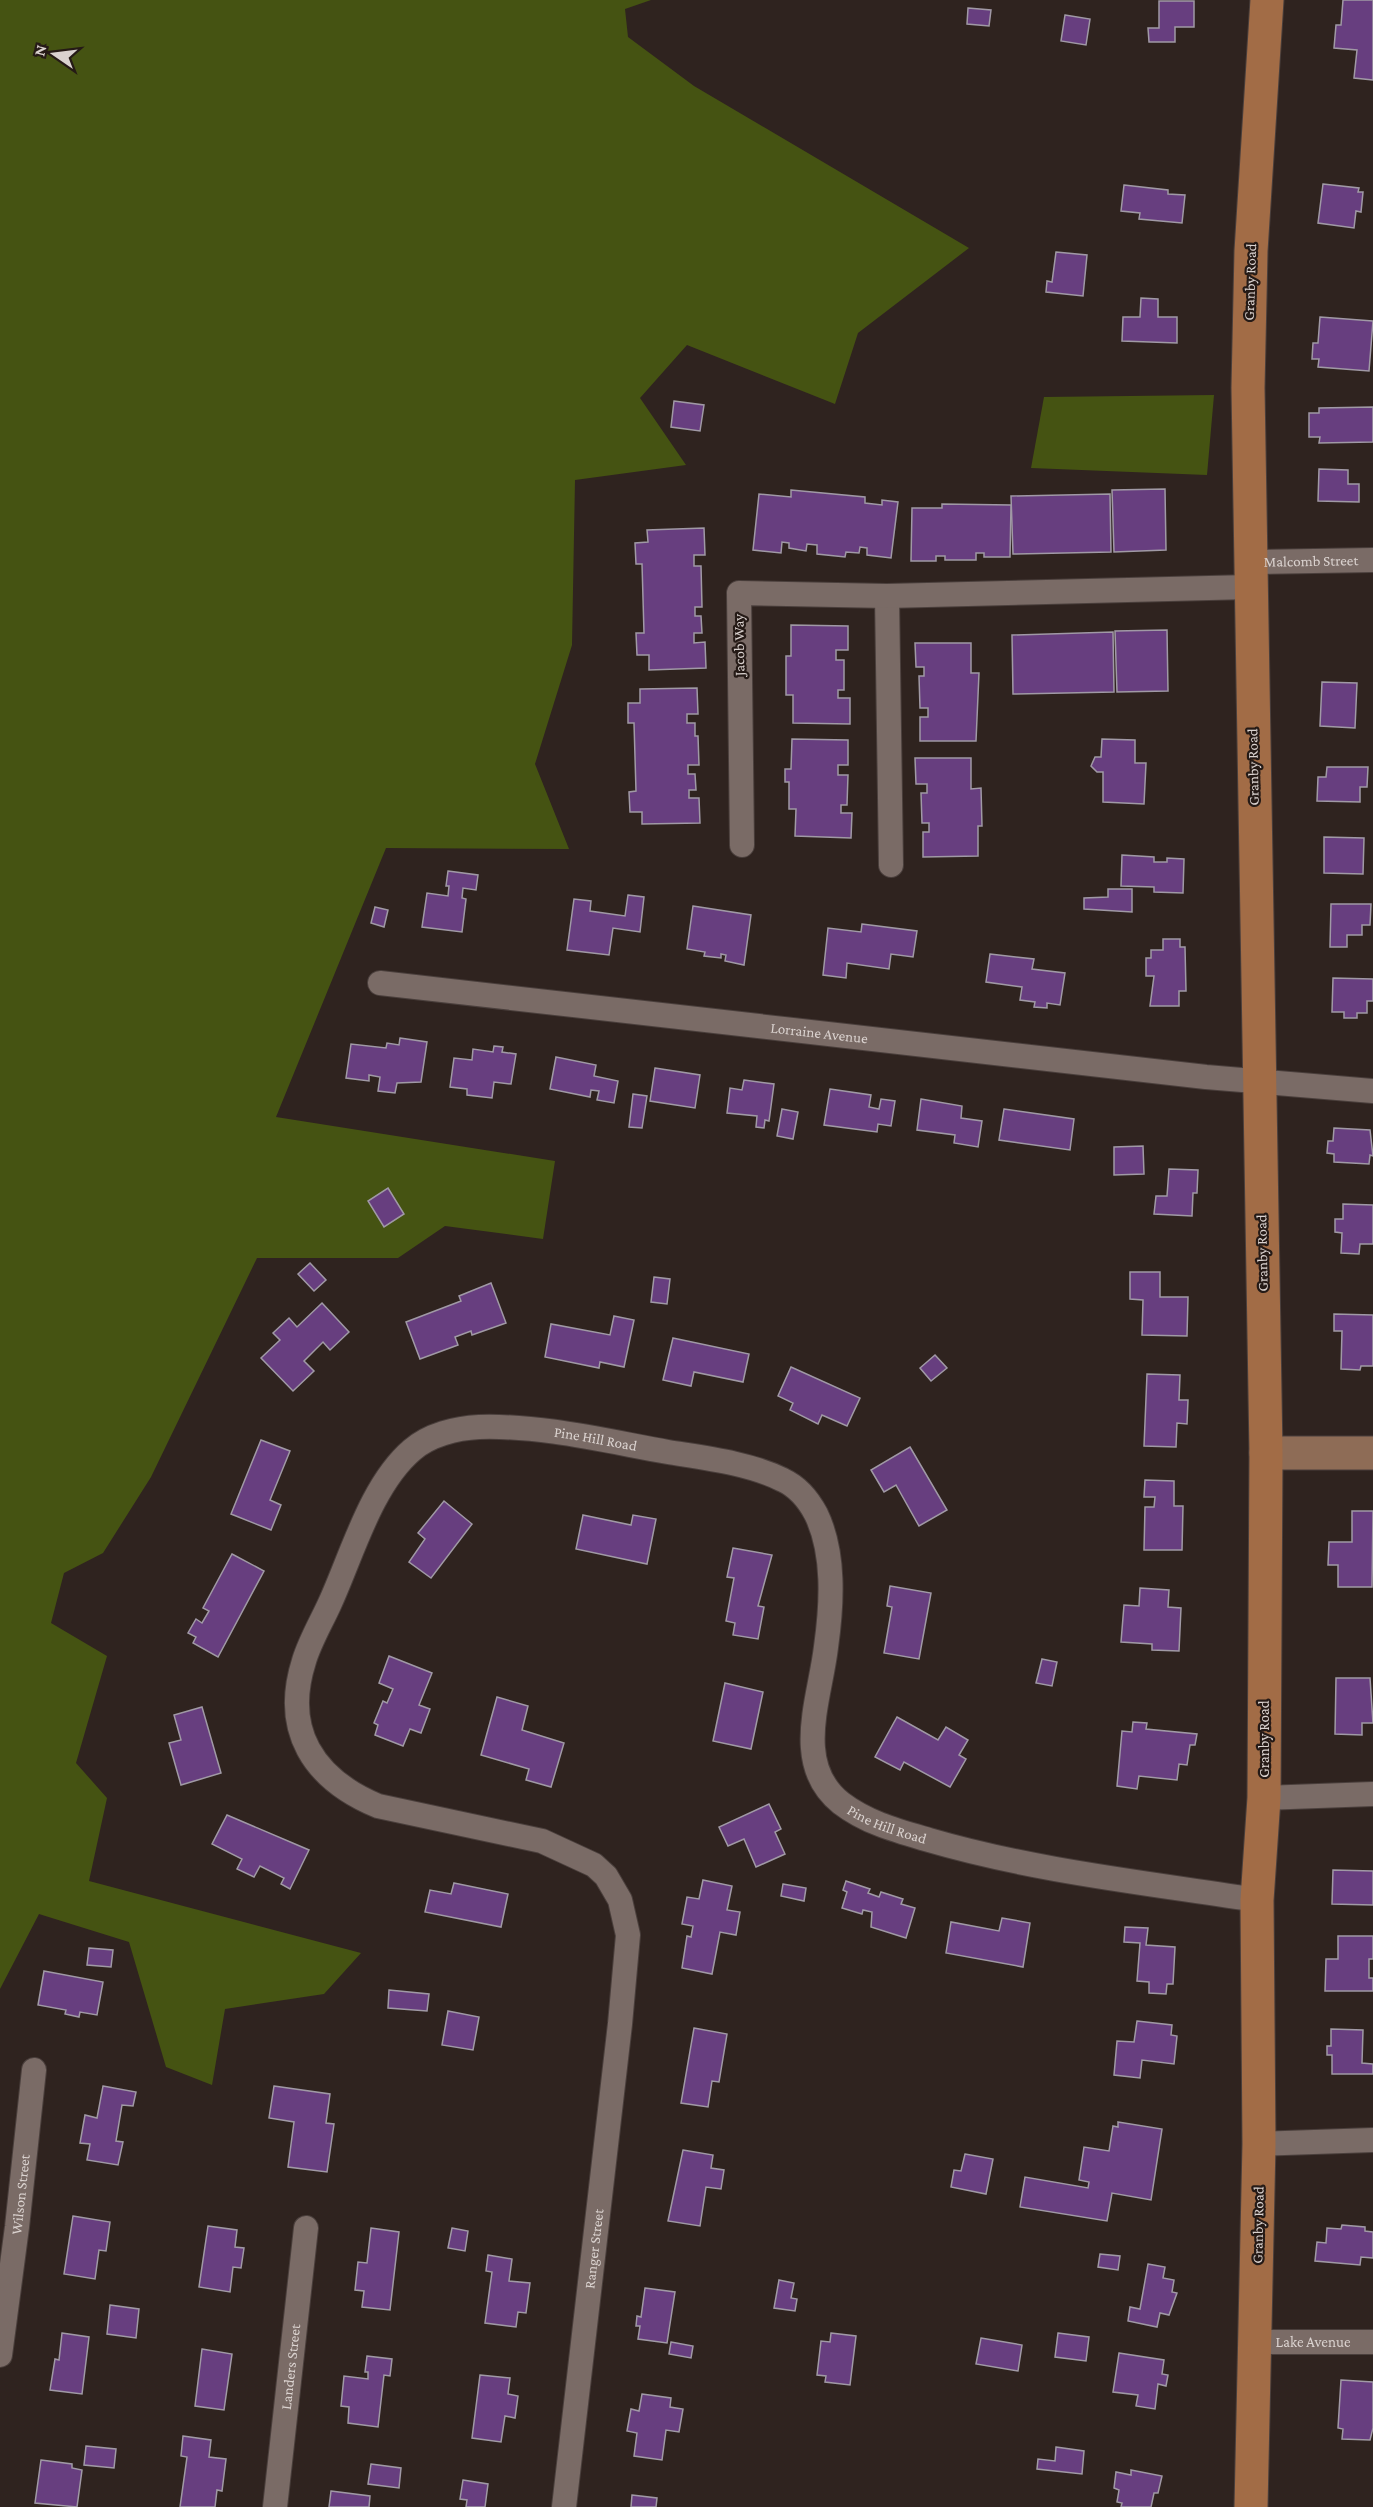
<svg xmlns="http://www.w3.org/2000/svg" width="1373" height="2507" viewBox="0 0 1373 2507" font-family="'Crimson Pro',serif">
<rect width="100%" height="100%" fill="#2f231f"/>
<g fill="#455312">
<polygon points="0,0 651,0 625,9 628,37 694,86 969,248 858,333 835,404 687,345 640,398 686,465 575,480 572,645 535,764 569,849 386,848 276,1117 555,1161 543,1239 445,1226 398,1258 257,1258 151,1477 103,1553 64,1573 51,1623 107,1656 76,1763 107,1798 89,1881 361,1953 324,1994 225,2009 212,2085 166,2067 129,1942 39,1914 0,1989"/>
<polygon points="1214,395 1207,475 1031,468 1044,397"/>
</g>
<g fill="#673e7f" stroke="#a099a5" stroke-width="1.5">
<polygon points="1343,0 1373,0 1373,80 1354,78 1357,50 1334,48 1336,25 1341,25"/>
<polygon points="1159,1 1194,1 1194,27 1175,27 1175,42 1149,42 1148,28 1159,28"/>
<polygon points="968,8 991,10 989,26 967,24"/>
<polygon points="1065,15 1090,19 1086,45 1061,41"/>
<polygon points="1323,184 1359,188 1358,192 1363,192 1361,212 1356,211 1354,228 1318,223"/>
<polygon points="1124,185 1168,190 1168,194 1185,195 1182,223 1139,219 1140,213 1121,211"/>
<polygon points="1056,252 1087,255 1083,296 1046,292 1047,281 1052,282"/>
<polygon points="1141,298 1158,299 1158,317 1177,317 1177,343 1122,341 1123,317 1140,317"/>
<polygon points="1320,317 1373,321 1369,371 1318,367 1319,359 1312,359 1313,343 1318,343"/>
<polygon points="674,401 704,405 700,431 671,427"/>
<polygon points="1373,407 1373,442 1319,443 1320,437 1309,437 1309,413 1319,413 1319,408"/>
<polygon points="1319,469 1348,470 1348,484 1359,484 1359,502 1318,501"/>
<polygon points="1165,489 1166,550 1114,552 1112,490"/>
<polygon points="791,490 865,497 865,503 882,505 882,500 898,502 891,558 867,555 867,548 860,547 859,553 846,552 845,557 817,554 817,545 807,544 806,551 789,548 789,543 782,542 781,553 753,550 759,494 791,497"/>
<polygon points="1110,494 1111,552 1013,554 1011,496"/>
<polygon points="942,504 1011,505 1010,557 984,557 984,553 976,553 976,560 945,560 945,556 936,556 936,561 911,561 912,508 942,508"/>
<polygon points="704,528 705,555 694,555 694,566 701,566 702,607 695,607 695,616 701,616 702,633 694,633 694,643 705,642 706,668 649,670 649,655 637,655 636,633 644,633 642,564 636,564 635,543 648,542 647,530"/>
<polygon points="791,625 848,626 848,650 836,650 836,660 844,660 844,690 838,690 838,698 850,698 850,724 793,723 793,695 786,695 786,656 791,656"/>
<polygon points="1167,630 1168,691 1117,692 1115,631"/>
<polygon points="1113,632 1114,692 1013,694 1012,635"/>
<polygon points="915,643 971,643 971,673 979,673 976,741 920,741 920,717 928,717 928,708 920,708 919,676 924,676 924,667 916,667"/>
<polygon points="1322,682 1357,683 1355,728 1320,726"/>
<polygon points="697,688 698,714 687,714 687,723 695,723 695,736 698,736 699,765 688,765 688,774 695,774 696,790 689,790 689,798 699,798 700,823 642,824 642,812 630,812 629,792 636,791 634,723 628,723 628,703 640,703 640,689"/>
<polygon points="792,739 848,740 848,765 838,765 838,775 848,775 847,805 841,805 841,813 852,813 851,838 795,836 796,809 789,809 789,782 785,782 785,769 791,769"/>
<polygon points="1102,739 1135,740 1135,763 1146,763 1144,804 1103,802 1103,772 1097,772 1091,766 1095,757 1101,757"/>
<polygon points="915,758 971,758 971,789 981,788 982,826 978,826 978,856 923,857 923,832 929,832 929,823 922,823 921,793 927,793 927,784 916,784"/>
<polygon points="1327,767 1368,767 1367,787 1360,787 1360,802 1317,801 1318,777 1326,777"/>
<polygon points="1324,837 1364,838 1363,874 1324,873"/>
<polygon points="1122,855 1154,857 1154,862 1167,862 1167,858 1184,859 1183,893 1154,892 1154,887 1121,886"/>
<polygon points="448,871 478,875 476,890 463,888 462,898 466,899 462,932 422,927 427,893 448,896 449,886 446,886"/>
<polygon points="1108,889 1132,889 1132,912 1084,909 1084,898 1108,897"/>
<polygon points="628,895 644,897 640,932 613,928 609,955 567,950 574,899 591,901 590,911 625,916"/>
<polygon points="1331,904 1371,904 1370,925 1362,925 1362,935 1347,935 1347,947 1330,947"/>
<polygon points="693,906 751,915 744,965 725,961 726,955 721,954 721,958 704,956 705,952 687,949"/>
<polygon points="375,907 388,910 384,927 371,923"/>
<polygon points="862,924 917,931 913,957 891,954 889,969 847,963 846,978 823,975 828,928 861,932"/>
<polygon points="1163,939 1180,939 1180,947 1185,947 1186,991 1179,991 1179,1006 1150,1006 1154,976 1146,976 1146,958 1151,958 1151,950 1163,950"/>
<polygon points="990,954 1034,959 1032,969 1065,973 1060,1005 1047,1003 1047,1008 1034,1007 1035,1002 1020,1000 1022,987 986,982"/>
<polygon points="1333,978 1373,979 1373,1001 1367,1001 1367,1013 1357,1013 1357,1018 1344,1018 1344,1012 1332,1012"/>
<polygon points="400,1038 427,1042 421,1082 397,1083 395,1093 378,1091 380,1077 369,1075 369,1081 346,1078 351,1044 386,1048 387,1043 399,1045"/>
<polygon points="494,1046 503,1047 502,1052 516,1054 511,1084 494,1082 492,1098 467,1095 467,1089 450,1087 454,1058 472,1060 473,1049 493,1052"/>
<polygon points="556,1057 596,1065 594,1076 618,1081 614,1103 597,1100 599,1091 591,1090 590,1097 550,1089"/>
<polygon points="655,1068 700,1075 695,1108 650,1101"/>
<polygon points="744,1080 774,1084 769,1121 765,1120 764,1128 756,1127 757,1116 727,1113 730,1088 742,1090"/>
<polygon points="830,1089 871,1095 869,1107 879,1109 881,1099 895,1101 891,1126 878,1124 877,1132 824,1125"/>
<polygon points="633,1094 647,1096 642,1128 629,1127"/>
<polygon points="921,1099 962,1106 961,1118 982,1121 978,1147 954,1143 955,1135 917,1130"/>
<polygon points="782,1109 798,1112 793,1139 777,1136"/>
<polygon points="1004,1109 1074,1119 1070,1150 999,1140"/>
<polygon points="1334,1128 1370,1130 1373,1156 1370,1155 1369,1164 1334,1162 1334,1154 1327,1153 1328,1141 1333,1141"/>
<polygon points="1143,1146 1144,1174 1114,1175 1114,1147"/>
<polygon points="1169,1169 1198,1170 1197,1193 1193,1193 1192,1216 1154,1214 1156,1196 1167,1196"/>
<polygon points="388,1188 404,1214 384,1227 368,1201"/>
<polygon points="1343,1204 1373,1205 1373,1244 1360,1244 1359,1254 1341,1253 1342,1233 1335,1232 1335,1219 1343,1219"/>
<polygon points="310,1263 326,1280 314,1291 298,1274"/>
<polygon points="1130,1272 1160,1272 1160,1297 1188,1297 1187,1336 1142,1335 1143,1300 1130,1299"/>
<polygon points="654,1277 670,1279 667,1304 651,1302"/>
<polygon points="491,1283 506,1323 472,1335 471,1331 455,1337 458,1345 420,1359 406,1322 461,1301 459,1296"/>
<polygon points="322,1303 349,1332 330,1350 323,1342 304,1361 314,1371 293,1391 261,1358 280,1340 273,1333 289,1318 297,1327"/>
<polygon points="1334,1314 1373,1315 1373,1366 1361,1366 1360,1370 1341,1369 1342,1331 1334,1331"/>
<polygon points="614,1316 634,1320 624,1367 600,1362 599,1368 545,1357 551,1324 610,1335"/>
<polygon points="673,1338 749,1354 743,1382 694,1372 691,1386 663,1380"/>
<polygon points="935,1355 947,1368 931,1381 920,1368"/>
<polygon points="791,1367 860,1398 847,1426 822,1415 818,1424 790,1410 793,1403 778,1396"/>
<polygon points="1147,1374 1180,1375 1179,1400 1188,1400 1187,1424 1177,1423 1176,1447 1144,1446"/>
<polygon points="261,1440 290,1451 270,1500 281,1505 271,1530 231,1514"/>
<polygon points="910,1447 947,1510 919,1526 896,1485 884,1492 871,1470"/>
<polygon points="1145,1480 1174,1481 1174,1506 1183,1506 1182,1550 1144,1550 1145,1507 1154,1507 1155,1497 1144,1497"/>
<polygon points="444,1501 472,1524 431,1578 409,1562 425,1539 418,1533"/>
<polygon points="1352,1511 1373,1511 1372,1587 1338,1587 1338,1565 1328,1565 1329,1542 1352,1542"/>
<polygon points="583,1515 631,1525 633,1515 656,1519 647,1564 576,1549"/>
<polygon points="733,1548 772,1555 758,1606 764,1607 758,1639 733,1635 735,1623 726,1621 734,1578 727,1577"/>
<polygon points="232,1554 264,1571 218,1657 193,1643 196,1637 188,1633 196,1619 202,1623 209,1611 203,1608"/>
<polygon points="890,1586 931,1593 919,1659 884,1653 892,1607 887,1606"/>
<polygon points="1140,1588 1169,1590 1168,1607 1181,1608 1179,1651 1152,1650 1152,1644 1121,1642 1124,1605 1139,1606"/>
<polygon points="389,1656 432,1673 419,1705 430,1709 421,1733 410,1729 403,1746 375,1735 378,1725 374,1723 383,1701 387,1703 393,1689 379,1683"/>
<polygon points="1042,1659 1057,1662 1052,1686 1036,1683"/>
<polygon points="1336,1678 1370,1678 1373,1723 1362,1723 1362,1735 1335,1734"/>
<polygon points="725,1683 763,1692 751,1749 713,1741"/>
<polygon points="497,1697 528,1706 522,1730 564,1743 551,1787 526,1780 529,1769 481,1755"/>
<polygon points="202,1707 221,1773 181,1785 169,1743 181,1740 174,1715"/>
<polygon points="897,1717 938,1740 946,1727 968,1740 959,1755 966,1759 950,1787 904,1762 900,1770 875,1757"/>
<polygon points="1133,1722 1147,1723 1146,1729 1197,1734 1195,1745 1190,1745 1187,1765 1179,1764 1177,1780 1139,1776 1137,1789 1117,1786 1122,1731 1132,1732"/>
<polygon points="769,1804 781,1829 775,1832 785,1854 756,1867 744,1839 728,1846 719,1827"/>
<polygon points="227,1815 309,1850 290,1889 281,1884 284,1878 260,1866 254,1877 237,1869 242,1859 212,1844"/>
<polygon points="1333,1870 1373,1871 1373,1905 1332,1904"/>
<polygon points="703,1880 732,1886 727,1910 740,1912 736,1935 720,1932 712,1974 682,1968 687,1936 691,1937 693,1926 682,1924 687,1897 699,1899"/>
<polygon points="846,1881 870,1889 868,1893 879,1897 881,1892 903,1899 901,1904 915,1908 906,1938 871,1927 872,1912 863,1910 862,1914 842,1908 847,1892 843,1890"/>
<polygon points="454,1883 508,1894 501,1927 425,1912 430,1890 451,1894"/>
<polygon points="783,1884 806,1888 804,1901 781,1896"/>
<polygon points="1002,1918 1030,1923 1023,1967 946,1953 951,1922 999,1931"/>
<polygon points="1125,1927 1148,1928 1146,1945 1175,1947 1173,1984 1167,1984 1166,1994 1149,1993 1149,1982 1137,1981 1140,1943 1124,1942"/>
<polygon points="1338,1936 1373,1936 1373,1959 1369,1959 1369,1978 1373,1978 1373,1991 1325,1991 1326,1959 1338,1959"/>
<polygon points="89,1948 113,1950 111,1967 87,1965"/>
<polygon points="44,1971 103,1982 97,2015 80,2012 79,2017 65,2014 66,2010 38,2005"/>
<polygon points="389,1990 429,1994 427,2011 388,2008"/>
<polygon points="448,2011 479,2017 473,2050 442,2045"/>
<polygon points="1137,2021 1172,2025 1171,2035 1177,2036 1174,2064 1142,2060 1140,2078 1114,2075 1117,2041 1134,2042"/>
<polygon points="694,2028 727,2034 719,2082 712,2081 708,2107 681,2103"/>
<polygon points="1331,2029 1363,2030 1362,2063 1373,2064 1373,2074 1332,2074 1332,2055 1327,2055 1327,2046 1331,2046"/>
<polygon points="103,2086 136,2092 133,2106 122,2105 116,2141 123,2142 118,2165 87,2160 90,2144 80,2143 85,2115 97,2118"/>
<polygon points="274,2086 330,2094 326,2123 334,2124 327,2172 288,2167 294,2122 269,2118"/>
<polygon points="1118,2122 1162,2129 1151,2200 1112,2193 1107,2221 1020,2207 1025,2177 1088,2188 1089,2182 1079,2180 1084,2147 1109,2151 1113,2126 1118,2127"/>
<polygon points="683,2150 713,2155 711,2168 724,2170 721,2189 706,2187 700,2226 668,2221"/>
<polygon points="965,2154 993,2159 986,2194 951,2187 954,2170 961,2171"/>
<polygon points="73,2216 110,2222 106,2251 99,2250 95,2279 64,2274"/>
<polygon points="1342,2225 1365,2227 1365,2231 1373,2232 1373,2258 1361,2257 1360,2265 1315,2261 1317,2242 1326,2243 1327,2228 1341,2229"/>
<polygon points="208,2226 237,2230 235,2247 244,2248 241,2268 233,2267 230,2292 199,2287"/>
<polygon points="371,2228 399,2232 390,2310 362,2307 364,2291 355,2290 358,2262 367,2263"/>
<polygon points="452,2228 468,2231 465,2251 448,2248"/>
<polygon points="1100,2254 1120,2256 1118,2270 1098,2267"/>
<polygon points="488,2255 512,2259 509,2281 530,2283 526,2313 518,2312 516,2327 485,2323 492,2272 486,2271"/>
<polygon points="1148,2264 1165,2267 1163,2278 1174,2280 1172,2292 1177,2293 1169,2315 1160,2313 1157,2327 1128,2321 1130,2307 1140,2309"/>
<polygon points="779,2280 794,2283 791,2298 797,2299 795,2311 774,2308"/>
<polygon points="645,2288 675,2292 667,2343 638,2339 640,2326 636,2326 637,2316 641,2317"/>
<polygon points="110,2305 139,2309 136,2338 107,2334"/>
<polygon points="62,2333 89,2337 82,2394 50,2390 55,2359 59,2360"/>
<polygon points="831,2333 856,2336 850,2385 825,2382 826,2376 817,2375 821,2341 830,2342"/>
<polygon points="1058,2333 1089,2337 1086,2361 1055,2357"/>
<polygon points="981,2338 1022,2345 1018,2371 976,2364"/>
<polygon points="671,2342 693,2346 691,2358 669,2354"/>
<polygon points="202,2349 232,2354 224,2410 195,2406"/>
<polygon points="1119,2353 1164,2360 1162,2374 1168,2375 1166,2386 1158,2384 1155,2409 1136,2406 1138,2395 1113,2392"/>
<polygon points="367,2356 392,2359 390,2376 384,2375 378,2427 348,2423 349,2407 341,2406 344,2376 368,2379 368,2372 365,2372"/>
<polygon points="480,2375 510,2378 508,2394 518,2396 515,2418 505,2416 501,2442 472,2438"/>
<polygon points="1341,2380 1373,2382 1373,2428 1370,2440 1342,2439 1343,2429 1338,2428"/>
<polygon points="642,2394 671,2398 670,2407 683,2409 679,2432 666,2430 662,2460 634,2456 637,2433 627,2431 631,2409 639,2411"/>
<polygon points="183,2436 211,2440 209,2457 226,2459 222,2491 217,2490 215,2507 180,2507 187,2457 181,2456"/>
<polygon points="86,2446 116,2449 114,2468 84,2465"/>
<polygon points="1056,2447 1084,2451 1082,2474 1037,2469 1038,2459 1055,2461"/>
<polygon points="41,2460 72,2464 72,2468 82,2470 77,2507 35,2503"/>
<polygon points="371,2464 401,2468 399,2488 368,2484"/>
<polygon points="1131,2470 1162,2476 1158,2493 1154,2493 1151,2507 1121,2507 1122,2503 1117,2502 1119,2490 1114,2488 1116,2472 1131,2475"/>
<polygon points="463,2480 488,2484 485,2507 466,2507 467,2500 460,2499"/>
<polygon points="331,2491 370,2496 369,2507 329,2507"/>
<polygon points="632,2495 657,2498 656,2507 631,2507"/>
</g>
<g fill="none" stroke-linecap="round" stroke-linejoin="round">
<defs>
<g id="street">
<path id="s1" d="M 1249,562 L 1373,560"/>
<polyline points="887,596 891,865"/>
<polyline points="742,845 739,593 887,596 1250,587"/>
<path id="s2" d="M 380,983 L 1206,1077 L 1373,1091"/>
<polyline points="1264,1798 1373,1794"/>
<polyline points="1259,2144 1373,2140"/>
<path id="s3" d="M 1255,2342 L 1373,2342"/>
<path id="s4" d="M 0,2355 L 17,2227 L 34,2070"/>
<path id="s5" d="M 275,2507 L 306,2228"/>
<path id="s6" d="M 564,2507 L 620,2024 L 628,1935 L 620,1900 L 606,1876 L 594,1865 L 542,1841 L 378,1806 C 313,1779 282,1730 304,1661 C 310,1641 321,1623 330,1603 C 352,1555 371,1485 412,1450 C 429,1435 456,1428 479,1427 C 541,1425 606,1441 668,1452 C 705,1458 749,1463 783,1480 C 798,1487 808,1499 816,1514 C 835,1553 832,1604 826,1647 C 820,1699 792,1764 841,1803 C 867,1823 898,1831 929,1840 C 1035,1871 1148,1883 1257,1900"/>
</g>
<polyline id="secondary" points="1266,1453 1373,1453"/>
<polyline id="primary" points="1251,2507 1259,2144 1257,1900 1264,1798 1266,1453 1248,388 1251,251 1267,0"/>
</defs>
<use href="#street" stroke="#4a3f3c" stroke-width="26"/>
<use href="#secondary" stroke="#4a3f3c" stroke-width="35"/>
<use href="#primary" stroke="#4a3f3c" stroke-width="35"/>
<use href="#street" stroke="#7a6b66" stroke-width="24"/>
<use href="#secondary" stroke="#8e6c56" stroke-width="33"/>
<use href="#primary" stroke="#a26c46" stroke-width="33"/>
</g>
<g text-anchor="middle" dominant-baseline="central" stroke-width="4.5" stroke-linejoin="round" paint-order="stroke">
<g font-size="15" fill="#dad2cf" stroke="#251a16">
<text transform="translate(1250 282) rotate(-88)">Granby Road</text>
<text stroke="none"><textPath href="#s1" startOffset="62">Malcomb Street</textPath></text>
<text transform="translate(739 645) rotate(-91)">Jacob Way</text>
<text transform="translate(1253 767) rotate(-91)">Granby Road</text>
<text stroke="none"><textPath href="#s2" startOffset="442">Lorraine Avenue</textPath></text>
<text transform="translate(1262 1253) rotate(-91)">Granby Road</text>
<text stroke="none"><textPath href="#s6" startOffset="1491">Pine Hill Road</textPath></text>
<text transform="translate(1264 1739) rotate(-90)">Granby Road</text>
<text stroke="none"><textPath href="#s6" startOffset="2084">Pine Hill Road</textPath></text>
<text stroke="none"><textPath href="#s4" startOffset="162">Wilson Street</textPath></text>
<text transform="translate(1258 2225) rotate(-89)">Granby Road</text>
<text stroke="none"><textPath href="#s6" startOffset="260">Ranger Street</textPath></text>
<text stroke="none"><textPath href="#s3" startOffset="58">Lake Avenue</textPath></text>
<text stroke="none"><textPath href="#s5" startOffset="141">Landers Street</textPath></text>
</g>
</g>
<g transform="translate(54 54) rotate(284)" stroke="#251a16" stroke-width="4.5" paint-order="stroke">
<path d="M0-4.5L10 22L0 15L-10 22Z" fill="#dad2cf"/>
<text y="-9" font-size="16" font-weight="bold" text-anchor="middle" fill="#dad2cf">N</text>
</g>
</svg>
